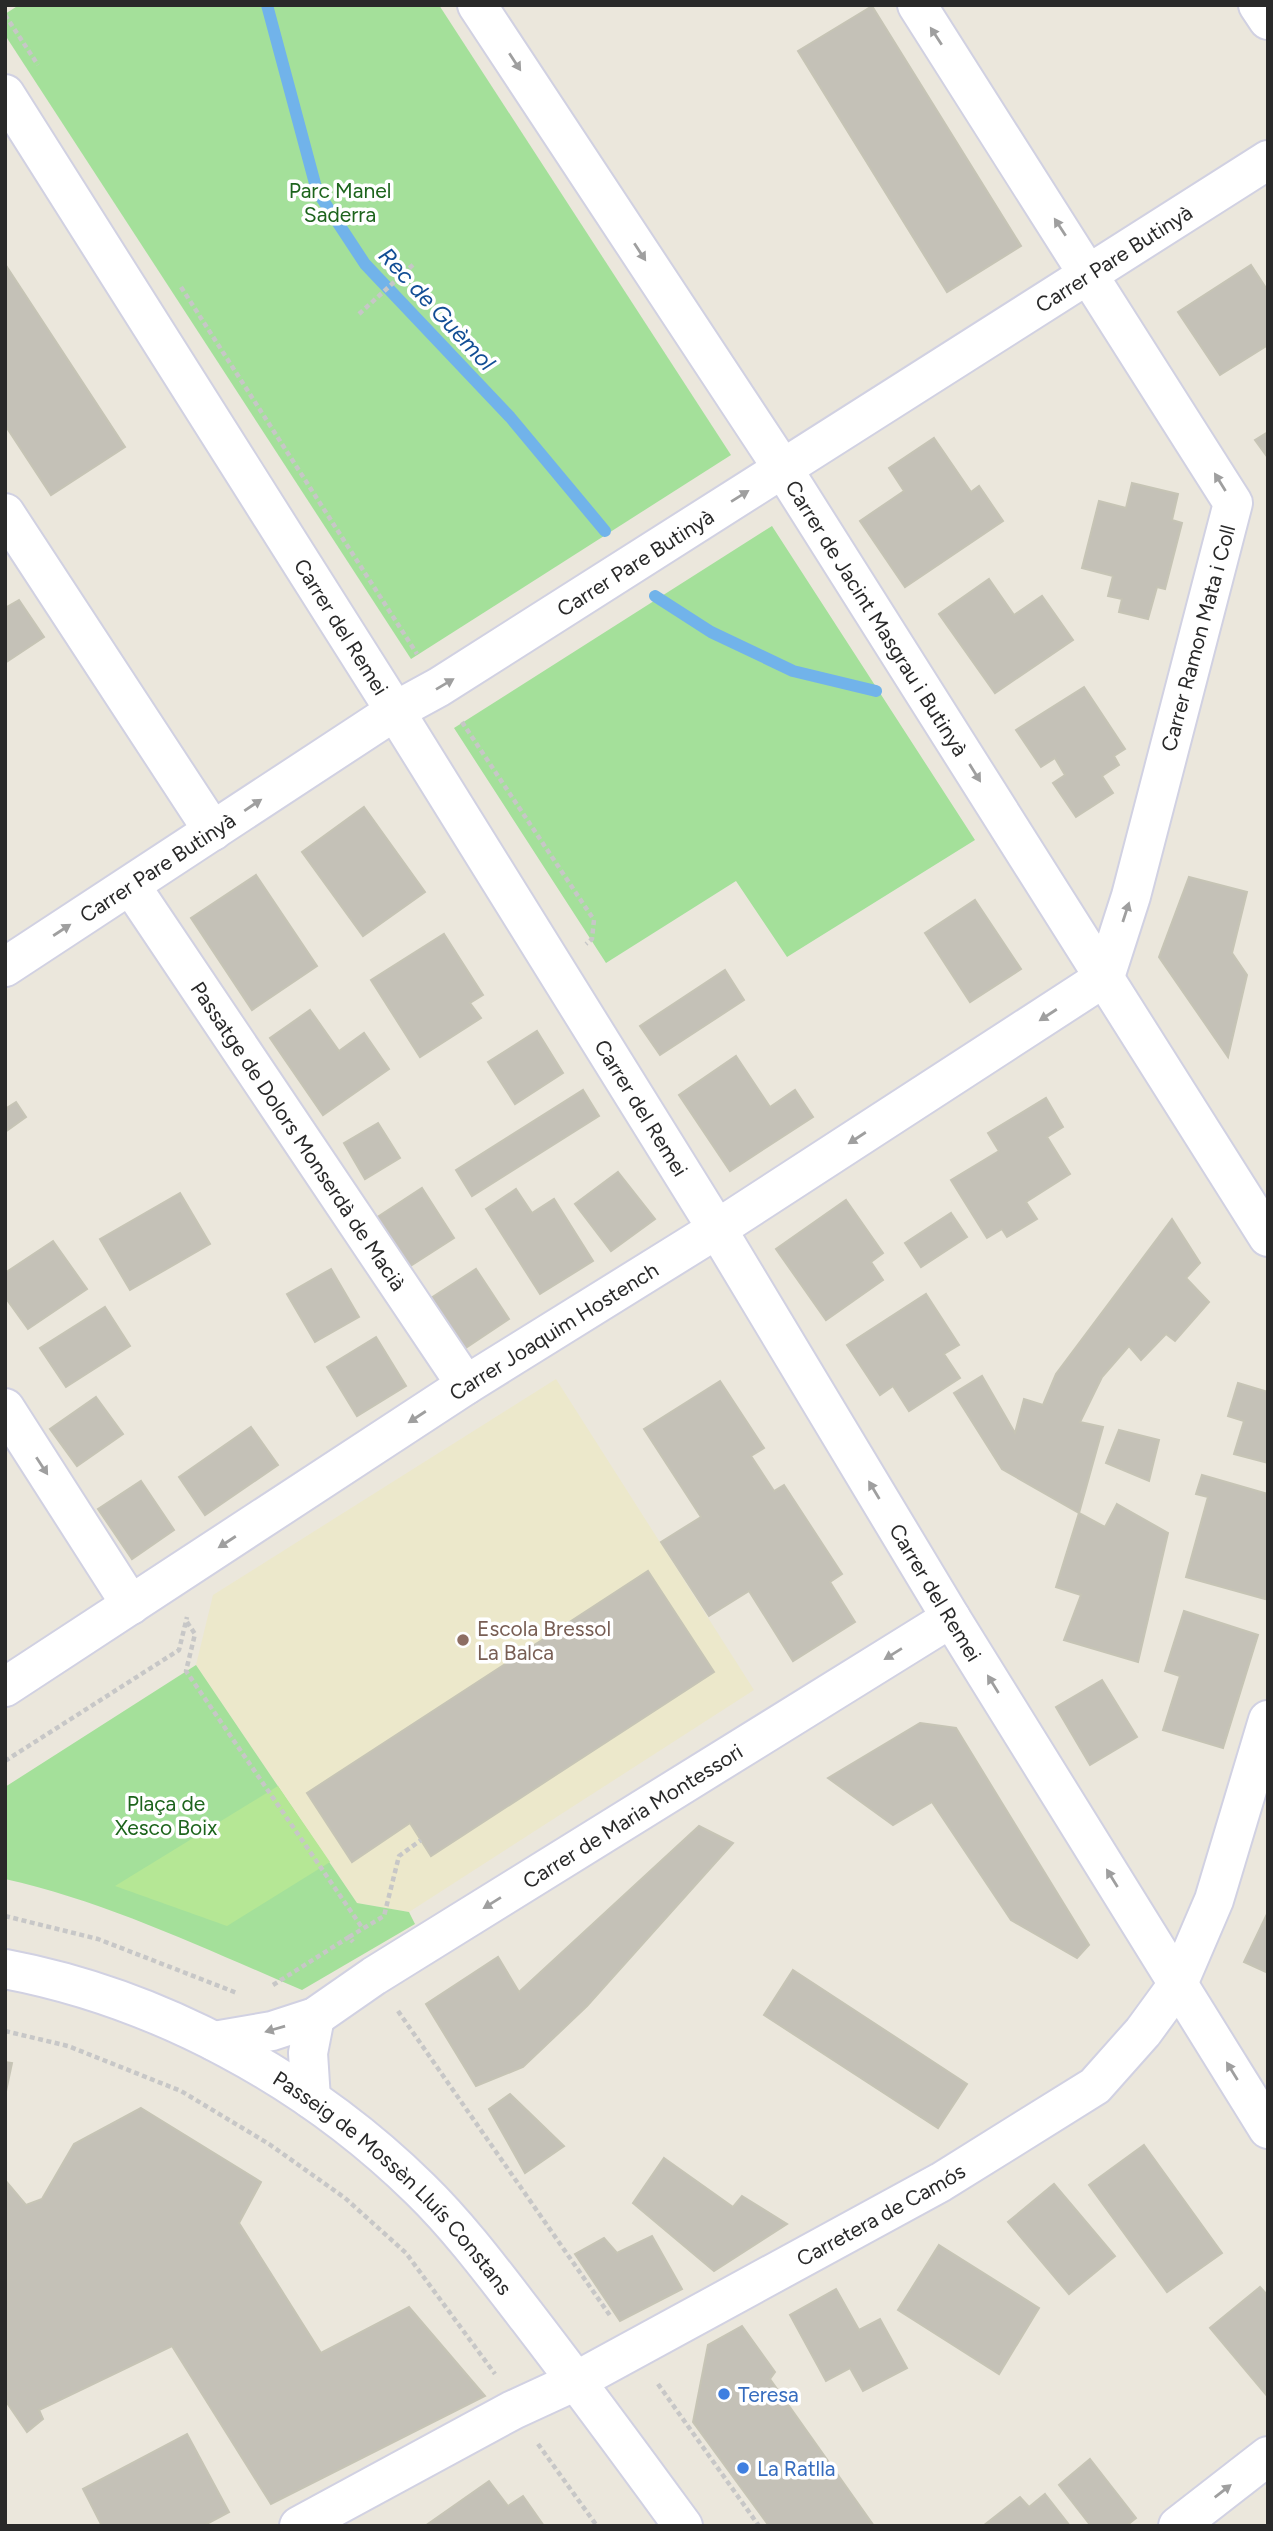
<svg xmlns="http://www.w3.org/2000/svg" width="1273" height="2531" viewBox="0 0 1273 2531" font-family="Figtree,sans-serif">
<rect width="100%" height="100%" fill="#ebe7dc"/>
<polygon fill="#ece8cb" points="556,1379 754,1690 409,1912 357,1903 196,1665 213,1595"/>
<g fill="#a4e09a">
<polygon points="19,5 439,5 731,455 411,659 5,35 5,14"/>
<polygon points="772,526 975,840 787,957 736,881 606,963 454,728"/>
<path d="M 196,1665 L 357,1903 L 409,1912 L 415,1924 L 302,1990 C 205,1949 108,1902 5,1879 L 5,1787 Z"/>
</g>
<polygon fill="#b5e795" points="278,1786 330,1862 227,1926 115,1886"/>
<g fill="none" stroke-linecap="round" stroke-linejoin="round">
<g stroke="#71b3ea" stroke-width="12">
<polyline points="267,5 317,191 365,264 510,417 605,531"/>
<polyline points="655,596 711,632 793,671 876,691"/>
</g>
</g>
<g fill="#c4c1b7" stroke="#c6c4b5" stroke-width="2">
<polygon points="872,6 1021,246 947,292 798,51"/>
<polygon points="5,264 125,447 51,495 5,425"/>
<polygon points="1251,265 1268,291 1268,345 1220,375 1178,312"/>
<polygon points="1268,432 1268,458 1255,440"/>
<polygon points="934,438 971,492 979,486 1003,521 905,587 860,521 904,491 889,468"/>
<polygon points="1132,483 1178,494 1172,520 1182,523 1165,589 1157,587 1148,619 1119,612 1122,599 1108,596 1113,576 1082,568 1099,501 1126,508"/>
<polygon points="989,579 1014,615 1042,596 1073,640 995,693 939,614"/>
<polygon points="19,600 44,637 5,663 5,608"/>
<polygon points="1084,687 1125,749 1114,756 1119,765 1102,776 1113,793 1076,817 1053,783 1065,775 1055,758 1041,767 1016,730"/>
<polygon points="364,807 425,892 363,936 302,852"/>
<polygon points="256,875 317,966 252,1010 191,918"/>
<polygon points="1189,877 1247,892 1232,953 1247,975 1228,1057 1159,957"/>
<polygon points="975,900 1021,969 970,1002 925,933"/>
<polygon points="444,934 483,995 470,1003 481,1018 420,1057 371,980"/>
<polygon points="725,970 744,1000 660,1055 640,1026"/>
<polygon points="310,1010 339,1051 364,1033 389,1069 323,1115 270,1038"/>
<polygon points="537,1031 563,1073 515,1104 488,1062"/>
<polygon points="736,1056 770,1107 795,1090 813,1117 730,1171 679,1095"/>
<polygon points="583,1090 599,1116 472,1196 456,1170"/>
<polygon points="1046,1098 1063,1127 1047,1137 1070,1174 1026,1202 1037,1219 1007,1237 1002,1229 987,1238 951,1180 999,1151 988,1133"/>
<polygon points="16,1102 26,1117 5,1132 5,1109"/>
<polygon points="378,1123 400,1158 365,1179 344,1143"/>
<polygon points="618,1172 655,1219 611,1251 575,1204"/>
<polygon points="422,1188 454,1238 409,1267 376,1218"/>
<polygon points="516,1189 532,1213 554,1199 593,1261 540,1294 486,1209"/>
<polygon points="180,1193 210,1244 130,1290 100,1239"/>
<polygon points="846,1200 883,1253 871,1262 883,1280 826,1320 776,1249"/>
<polygon points="951,1213 967,1237 921,1267 905,1243"/>
<polygon points="1172,1219 1200,1263 1186,1278 1209,1302 1175,1341 1166,1334 1141,1360 1129,1346 1102,1377 1080,1422 1103,1427 1079,1513 1002,1469 954,1393 982,1376 1015,1433 1024,1399 1043,1405 1056,1374"/>
<polygon points="53,1241 87,1289 28,1329 5,1297 5,1273"/>
<polygon points="331,1269 359,1317 315,1342 287,1294"/>
<polygon points="476,1269 509,1319 464,1349 431,1298"/>
<polygon points="926,1294 959,1345 944,1354 960,1378 909,1411 893,1386 880,1395 847,1345"/>
<polygon points="105,1307 130,1346 66,1387 40,1348"/>
<polygon points="376,1337 406,1386 357,1416 327,1367"/>
<polygon points="720,1381 764,1448 751,1456 774,1491 784,1485 842,1574 830,1582 855,1622 793,1661 749,1591 709,1616 661,1542 701,1517 644,1429"/>
<polygon points="1238,1383 1268,1392 1268,1463 1234,1454 1244,1421 1228,1416"/>
<polygon points="96,1397 123,1434 77,1466 50,1429"/>
<polygon points="251,1427 278,1465 205,1515 179,1477"/>
<polygon points="1119,1430 1159,1440 1149,1481 1106,1463"/>
<polygon points="1202,1475 1268,1494 1268,1589 1265,1599 1186,1577 1208,1497 1196,1494"/>
<polygon points="141,1481 174,1530 132,1559 98,1509"/>
<polygon points="1117,1504 1168,1533 1138,1662 1064,1640 1081,1595 1056,1587 1079,1513 1105,1527"/>
<polygon points="648,1571 714,1672 431,1856 410,1823 352,1862 307,1793"/>
<polygon points="1184,1611 1258,1635 1223,1748 1163,1730 1180,1676 1165,1671"/>
<polygon points="1102,1680 1137,1737 1090,1765 1056,1707"/>
<polygon points="920,1723 956,1728 1089,1945 1077,1958 1011,1920 932,1802 893,1825 828,1778"/>
<polygon points="699,1826 733,1843 587,2006 523,2067 476,2086 426,2004 498,1957 519,1992"/>
<polygon points="1268,1912 1268,1973 1244,1962"/>
<polygon points="793,1970 967,2084 938,2128 764,2015"/>
<polygon points="5,2062 12,2063 5,2096"/>
<polygon points="510,2094 564,2146 525,2173 489,2109"/>
<polygon points="141,2108 261,2182 239,2223 321,2353 409,2307 485,2396 271,2504 172,2346 39,2410 43,2419 27,2432 5,2400 5,2180 26,2205 42,2199 74,2144"/>
<polygon points="1144,2145 1222,2253 1167,2292 1089,2185"/>
<polygon points="664,2158 733,2207 742,2196 787,2224 714,2271 633,2203"/>
<polygon points="1054,2184 1115,2256 1069,2294 1008,2222"/>
<polygon points="652,2236 682,2289 620,2321 575,2254 604,2238 617,2253"/>
<polygon points="939,2245 1039,2308 999,2374 898,2310"/>
<polygon points="1260,2287 1268,2296 1268,2397 1210,2328"/>
<polygon points="836,2289 859,2330 880,2319 907,2368 863,2391 850,2368 826,2381 790,2315"/>
<polygon points="742,2326 775,2372 770,2379 874,2526 769,2526 693,2422 708,2345"/>
<polygon points="187,2434 229,2512 203,2526 102,2526 83,2489"/>
<polygon points="1090,2459 1136,2518 1126,2526 1091,2526 1059,2485"/>
<polygon points="489,2481 508,2506 523,2496 544,2526 425,2526"/>
<polygon points="1045,2494 1070,2526 983,2526 1020,2497 1029,2507"/>
</g>
<g fill="none" stroke-linecap="round" stroke-linejoin="round">
<defs>
<g id="street">
<path id="s1" d="M 477,5 L 783,469 L 1268,1237"/>
<polyline points="917,5 1233,503 1131,896 1105,977"/>
<polyline points="1258,5 1268,20"/>
<path id="s2" d="M 5,94 L 395,711 L 717,1229 L 951,1618 L 1268,2129"/>
<polyline points="5,513 213,831"/>
<path id="s3" d="M 131,886 L 466,1385"/>
<path id="s4" d="M 5,967 L 395,711 L 439,687 L 1268,160"/>
<polyline points="5,1408 131,1605"/>
<path id="s5" d="M 5,1687 L 466,1385 L 717,1229 L 1105,977"/>
<path id="s6" d="M 214,2041 L 272,2031 L 315,2017 L 374,1976 L 951,1618"/>
<polyline points="311,2099 308,2053 315,2017"/>
<polyline points="1178,2526 1268,2456"/>
</g>
<g id="secondary">
<path id="s7" d="M 5,1969 C 159,1998 308,2079 420,2189 C 460,2228 494,2274 528,2318 C 581,2387 632,2456 683,2526"/>
<path id="s8" d="M 299,2526 L 513,2410 L 576,2381 L 941,2182 L 1095,2086 L 1143,2032 L 1178,1984 L 1214,1900 L 1268,1720"/>
</g>
</defs>
<use href="#street" stroke="#d1d1e2" stroke-width="42"/>
<use href="#secondary" stroke="#d1d1e2" stroke-width="42"/>
<g stroke="#c7c7c7" stroke-width="4.5" stroke-dasharray="5 3.5" stroke-linecap="butt">
<polyline points="5,15 38,65"/>
<polyline points="181,287 417,654"/>
<polyline points="359,314 415,263"/>
<polyline points="462,722 594,920 592,939 586,944"/>
<polyline points="187,1622 195,1634 186,1671 363,1929"/>
<polyline points="5,1761 179,1650 187,1617"/>
<polyline points="5,1916 98,1939 237,1993"/>
<polyline points="349,1937 384,1916 399,1856 421,1840"/>
<polyline points="273,1985 349,1937 353,1942"/>
<polyline points="398,2011 611,2317"/>
<polyline points="5,2031 68,2046 181,2091 269,2144 345,2198 406,2253 495,2374"/>
<polyline points="658,2384 759,2526"/>
<polyline points="538,2444 597,2526"/>
</g>
<use href="#street" stroke="#fff" stroke-width="38"/>
<use href="#secondary" stroke="#fff" stroke-width="38"/>
</g>
<defs><path id="oneway-solid" d="M-6-.8H1V-3.2L6.5 0L1 3.2V.8H-6Z" transform="scale(1.75)"/></defs>
<g fill="#9f9f9f">
<use href="#oneway-solid" transform="translate(936 36) rotate(-123)"/>
<use href="#oneway-solid" transform="translate(515 62) rotate(57)"/>
<use href="#oneway-solid" transform="translate(1060 227) rotate(-123)"/>
<use href="#oneway-solid" transform="translate(640 252) rotate(57)"/>
<use href="#oneway-solid" transform="translate(1220 482) rotate(-122)"/>
<use href="#oneway-solid" transform="translate(740 496) rotate(-32)"/>
<use href="#oneway-solid" transform="translate(445 684) rotate(-31)"/>
<use href="#oneway-solid" transform="translate(975 773) rotate(58)"/>
<use href="#oneway-solid" transform="translate(253 805) rotate(-34)"/>
<use href="#oneway-solid" transform="translate(1126 912) rotate(-72)"/>
<use href="#oneway-solid" transform="translate(62 930) rotate(-33)"/>
<use href="#oneway-solid" transform="translate(1048 1015) rotate(147)"/>
<use href="#oneway-solid" transform="translate(857 1138) rotate(147)"/>
<use href="#oneway-solid" transform="translate(417 1417) rotate(147)"/>
<use href="#oneway-solid" transform="translate(42 1466) rotate(57)"/>
<use href="#oneway-solid" transform="translate(874 1490) rotate(-121)"/>
<use href="#oneway-solid" transform="translate(227 1542) rotate(147)"/>
<use href="#oneway-solid" transform="translate(893 1654) rotate(148)"/>
<use href="#oneway-solid" transform="translate(993 1684) rotate(-122)"/>
<use href="#oneway-solid" transform="translate(1112 1878) rotate(-122)"/>
<use href="#oneway-solid" transform="translate(492 1903) rotate(148)"/>
<use href="#oneway-solid" transform="translate(275 2029) rotate(164)"/>
<use href="#oneway-solid" transform="translate(1232 2071) rotate(-122)"/>
<use href="#oneway-solid" transform="translate(1223 2491) rotate(-38)"/>
</g>
<circle fill="#8d6e63" stroke="#fff" stroke-width="2.5" cx="463" cy="1640" r="7"/>
<g fill="#3f7fe0" stroke="#fff" stroke-width="2.5">
<circle cx="724" cy="2394" r="7"/>
<circle cx="743" cy="2468" r="7"/>
</g>
<g text-anchor="middle" dominant-baseline="central" stroke-width="7" stroke-linejoin="round" paint-order="stroke">
<g font-size="21" fill="#1d641c" stroke="#fff">
<text x="340" y="190">Parc Manel<tspan x="340" dy="24">Saderra</tspan></text>
<text x="166" y="1803">Plaça de<tspan x="166" dy="24">Xesco Boix</tspan></text>
</g>
<g font-size="21" fill="#292929" stroke="#fff">
<text stroke="none"><textPath href="#s4" startOffset="1316">Carrer Pare Butinyà</textPath></text>
<text stroke="none"><textPath href="#s4" startOffset="749">Carrer Pare Butinyà</textPath></text>
<text stroke="none"><textPath href="#s1" startOffset="732">Carrer de Jacint Masgrau i Butinyà</textPath></text>
<text stroke="none"><textPath href="#s2" startOffset="630">Carrer del Remei</textPath></text>
<text transform="translate(1198 638) rotate(-75)">Carrer Ramon Mata i Coll</text>
<text stroke="none"><textPath href="#s4" startOffset="182">Carrer Pare Butinyà</textPath></text>
<text stroke="none"><textPath href="#s2" startOffset="1197">Carrer del Remei</textPath></text>
<text stroke="none"><textPath href="#s3" startOffset="301">Passatge de Dolors Monserdà de Macià</textPath></text>
<text stroke="none"><textPath href="#s5" startOffset="654">Carrer Joaquim Hostench</textPath></text>
<text stroke="none"><textPath href="#s2" startOffset="1764">Carrer del Remei</textPath></text>
<text stroke="none"><textPath href="#s6" startOffset="480">Carrer de Maria Montessori</textPath></text>
<text stroke="none"><textPath href="#s7" startOffset="452">Passeig de Mossèn Lluís Constans</textPath></text>
<text stroke="none"><textPath href="#s8" startOffset="660">Carretera de Camós</textPath></text>
</g>
<g font-size="21" fill="#785e54" stroke="#fff" text-anchor="start">
<text x="477" y="1628">Escola Bressol<tspan x="477" dy="24">La Balca</tspan></text>
</g>
<g font-size="21" fill="#366cbe" stroke="#fff" text-anchor="start">
<text x="738" y="2394">Teresa</text>
<text x="757" y="2468">La Ratlla</text>
</g>
<g font-size="23" font-style="italic" fill="#124e95" stroke="#fff">
<text transform="translate(437 309) rotate(47)">Rec de Guèmol</text>
</g>
</g>
<rect width="1273" height="2531" fill="none" stroke="#292929" stroke-width="14"/>
</svg>
